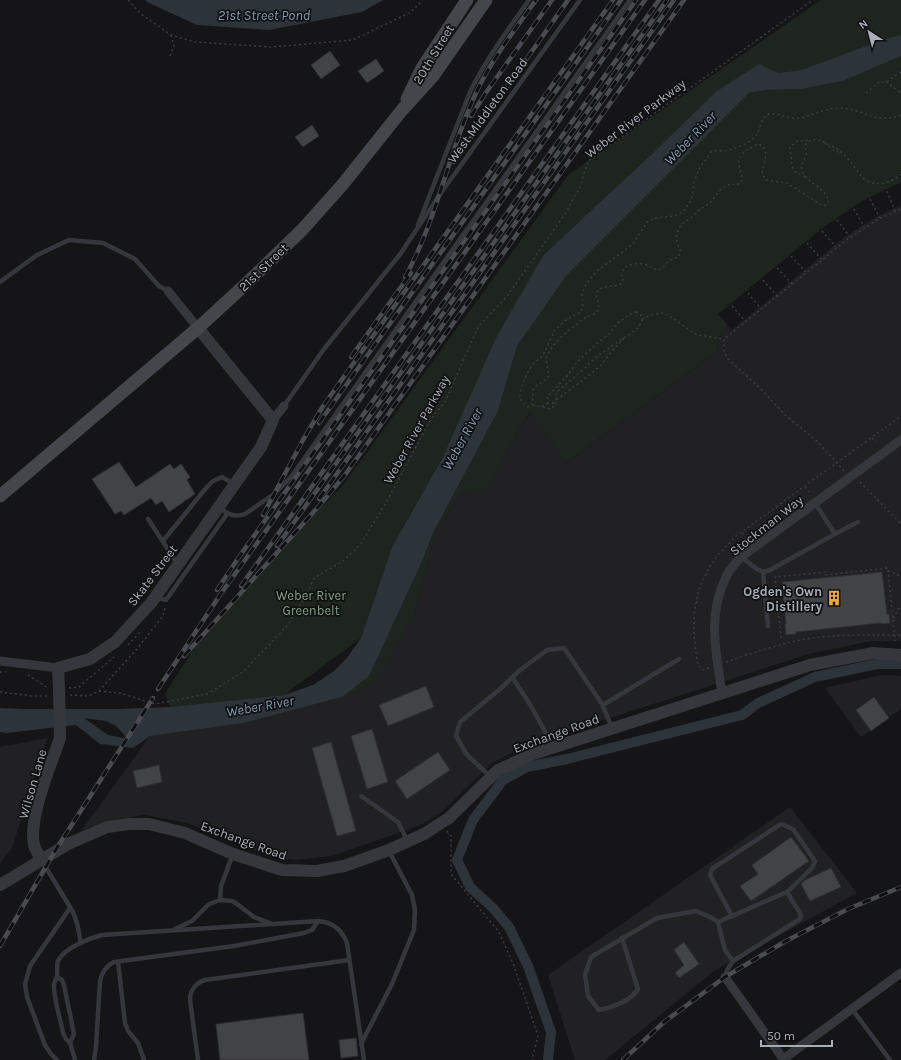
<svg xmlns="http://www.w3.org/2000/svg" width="901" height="1060" viewBox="0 0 901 1060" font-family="Karla,sans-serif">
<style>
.built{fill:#212124}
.green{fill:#1d251e}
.water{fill:#2c343a;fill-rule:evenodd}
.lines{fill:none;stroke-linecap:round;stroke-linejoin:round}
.canal{stroke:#2c343a;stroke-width:10}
.building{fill:#424347;stroke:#2f2f33}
.path{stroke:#3c3e43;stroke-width:1.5;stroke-dasharray:2 3;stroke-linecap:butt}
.service{stroke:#36373c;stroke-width:4.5}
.minor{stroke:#36373c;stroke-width:9}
.tertiary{stroke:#36373c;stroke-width:12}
.secondary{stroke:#44464c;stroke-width:13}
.rail-casing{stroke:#494b51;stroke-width:4.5}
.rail{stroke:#101012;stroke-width:3;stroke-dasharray:9;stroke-linecap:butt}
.tertiary-bridge{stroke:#36373c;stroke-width:12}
.labels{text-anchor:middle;stroke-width:3.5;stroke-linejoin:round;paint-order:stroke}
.street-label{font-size:13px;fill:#a8adb7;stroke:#101012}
.poi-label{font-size:13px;font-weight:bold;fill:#a8adb7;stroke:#101012;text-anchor:end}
.park-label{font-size:13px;fill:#7fa180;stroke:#101012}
.water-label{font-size:14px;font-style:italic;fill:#809bb0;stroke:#101012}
</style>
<rect width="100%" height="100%" fill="#151517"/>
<g class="built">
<path d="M901,205V641H872L809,654L529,744L492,763L443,811L421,825L332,856L295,860L271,857L187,823L145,815L110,820L81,831L150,736L244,723L342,697L415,612L436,531L460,495L487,488L531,410L566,463L717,351L719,337L722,331L728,326L732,330L846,236L876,217Z"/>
<path d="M881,675L901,676V709L861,737L825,688Z"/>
<path d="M47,738L12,848L0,864V747Z"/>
<path d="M790,807L857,893L714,971L605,1060H575L548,975Z"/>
</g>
<g class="green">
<path d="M821,0H901V35L885,39L801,70L778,73L759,64L654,152L599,203L443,457L392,547L361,638L284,695L170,707L165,694L210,623L344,484L568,175Z"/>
<path d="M901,56V182L862,201L825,226L718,314L728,326C720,333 718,340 717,351L566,463L530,411L487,489L460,495L436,531L415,612L376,681L342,697L369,676L420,566L434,531L498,411L517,346L567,275L749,93L767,90L801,89L843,81Z"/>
</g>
<g class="water">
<path d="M145,0H383L362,12L269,30L197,25L147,2Z"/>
<path d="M901,35V56L843,81L801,89L767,90L749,93L567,275L517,346L498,411L434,531L420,566L369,676L342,697L244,723L150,736L133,748L100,744L76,725L6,733L0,732V708L24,709H119L170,707L284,695L313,685L334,671L347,658L361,638L392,547L443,457L497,336L543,256L599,203L654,152L717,91L759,64L778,73L801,70L885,39ZM84,718L106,721L116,726L128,739L108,735Z"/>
</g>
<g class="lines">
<path class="canal" d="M548,1060L551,1032L528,966L509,927L493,908L470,887L457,860L473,820L503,780L527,767L567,759L742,715L758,703L815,677L877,664H901"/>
</g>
<g class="building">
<path d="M330,51L340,65L321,79L311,65Z"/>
<path d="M376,59L384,71L367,83L358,71Z"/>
<path d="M312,125L319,136L303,147L295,137Z"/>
<path d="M119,462L136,487L170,464L174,469L181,464L190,477L187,480L195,494L169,512L162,501L156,505L151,498L124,515L121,511L115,514L92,479Z"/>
<path d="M882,572L887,614H889L890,623L881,624V623L796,632V634L786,635L785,625L786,624L782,582Z"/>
<path d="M426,686L434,707L388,726L379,705Z"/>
<path d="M874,697L889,718L871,731L856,710Z"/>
<path d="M372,729L388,782L367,789L351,736Z"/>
<path d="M331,742L356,831L337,836L312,748Z"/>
<path d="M438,752L450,770L407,799L395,781Z"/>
<path d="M159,765L162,782L137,788L133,771Z"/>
<path d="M791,837L809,861L751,901L740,886L758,874L752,865Z"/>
<path d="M831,868L841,887L810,901L801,884L805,880Z"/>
<path d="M684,942L699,964L679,978L675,973L684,965L674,950Z"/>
<path d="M303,1013L309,1060H220L216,1024Z"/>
<path d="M356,1038L358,1056L341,1058L339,1040Z"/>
</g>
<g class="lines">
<g class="path">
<path d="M128,0L141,14L171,35L195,42L271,47L353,40L411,12L423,0"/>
<path d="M170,56L174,46L171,35"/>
<path d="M886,82L901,93"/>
<path d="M866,93L879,82H886L901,72"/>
<path d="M901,115C873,125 864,108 839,108C825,108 814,115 800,118C790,120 780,113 770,114C760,115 761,130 756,136C748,144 733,150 723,151C718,151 715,150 711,152L699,169L694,182L692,197L690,202L683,212L674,216L655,218L647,222L633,244L597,271L586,284L582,294L583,306L581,312L566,320L555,330L543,355L533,364L526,375L520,392V398L522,402L528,407L531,406L532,405L533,390L536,386L548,378C550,371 545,364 547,357C552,342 572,327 585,318C588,316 593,315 596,313C603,306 593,297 598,290C602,285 614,288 621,284L623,280C618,267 632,262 643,264C649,265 653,269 658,270C664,268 665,264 669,261C674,258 677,258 681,253L676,238L679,228L682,224L692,217L699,210L710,203L722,188L730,184L736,185L741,183C744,175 737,167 739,158L745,151L758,144L763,146L766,154L762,174L766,180L787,183L823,206L826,205L829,201C824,187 809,184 803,173C799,166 804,161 806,155C807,152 805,149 805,145C809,140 815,138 821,141C832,145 841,151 849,160C854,165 857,172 862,177C873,188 891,184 901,174"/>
<path d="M825,143L833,150L839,152"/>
<path d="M805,177L795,172L792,167L790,147L797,141L810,140"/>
<path d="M887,191L895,211"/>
<path d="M870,199L880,218"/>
<path d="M854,209L864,227"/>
<path d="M837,220L850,237"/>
<path d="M822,231L836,247"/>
<path d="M807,243L822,260"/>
<path d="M791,256L806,272"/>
<path d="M777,268L792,284"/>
<path d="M763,280L777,296"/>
<path d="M748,293L761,309"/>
<path d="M732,306L746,322"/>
<path d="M636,312L641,315L642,321L637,329L596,357L586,367L556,393V400L553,403H548L547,397L568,375L577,362L602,339L608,335L618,323L630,314Z"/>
<path d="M642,319L654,314L661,313L668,315L697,335L724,339"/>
<path d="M533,405L551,409L555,405L556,403V400L587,377L601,365L611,352L625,337"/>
<path d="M542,406L548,403"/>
<path d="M872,438L876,442"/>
<path d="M844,471L818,442L785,415L761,389L727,358L724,350V339L848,239L877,220L901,209"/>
<path d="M860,482L901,524"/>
<path d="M805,487L809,492"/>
<path d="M742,533L746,538"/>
<path d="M888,571L901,576"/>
<path d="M696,602L702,603"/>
<path d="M893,618L901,605"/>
<path d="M781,638L775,577L826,572V575L888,568L895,641"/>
<path d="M128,645L142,630"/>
<path d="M726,662C752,653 779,644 806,639C837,634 869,635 901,635"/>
<path d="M709,668L702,670L697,662L694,635V616L696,602L700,586L709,568L717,556L736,536L901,416"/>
<path d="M0,672H6"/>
<path d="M28,675L48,688"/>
<path d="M69,688L79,687L114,657"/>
<path d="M99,691L120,693L155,704L207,694L243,672L287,626L307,594L314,578L343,561L360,545L387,501L431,419L445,402L478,327L508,295L565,214L580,187L588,161L813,0"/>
<path d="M0,692L32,696H48"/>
<path d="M70,695L89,696L99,691L137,649L163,616L165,607"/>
<path d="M447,831L451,836V874L499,932L514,966L538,1036L532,1060"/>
</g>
<g class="service">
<path d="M418,225L470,92C486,59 508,30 529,0"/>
<path d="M0,282L37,255L69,240L103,243L135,259L159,286L168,291"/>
<path d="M284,406L324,349L401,253L438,197L580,0"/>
<path d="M218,507C228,514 234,518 245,514L274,494L291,477L630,0"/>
<path d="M148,519L177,563"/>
<path d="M835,534L858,522"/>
<path d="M163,541L206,488L213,481L222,477L234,484"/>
<path d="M741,557L757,569L763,572L770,570L835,534L815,503"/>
<path d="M763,572L768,626"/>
<path d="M157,598L166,600L227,514"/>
<path d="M512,677L531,706L553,746"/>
<path d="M603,705L679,659"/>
<path d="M491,777L467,755L456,736L460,722L499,690L519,671L547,650L564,648L602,704L612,728"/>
<path d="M361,796L398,822L407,840"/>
<path d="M42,861L73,912L77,923L81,943"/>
<path d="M220,900L221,886L233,854"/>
<path d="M732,916L710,875L712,869L781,824L793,829L815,861L812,868L787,892"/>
<path d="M175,929L192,921L209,904L220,900L232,901L237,904L254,917L270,923"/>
<path d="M622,938L638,989C630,1002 614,1007 599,1010L588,996L585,975L591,957L657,918L696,911L710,917L718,922"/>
<path d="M118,962L125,1023L128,1031L138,1043L144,1060"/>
<path d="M57,977L62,980L64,985L74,1034L70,1043"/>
<path d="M725,977L727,970L733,961L800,919L801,915L787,892L718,922L725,950L733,961"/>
<path d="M852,1009L890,1060"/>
<path d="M361,1044L392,984L414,930L415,910L412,895L389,851"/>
<path d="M57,1060L51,1054L45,1045L27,997L25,984L30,966L70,908"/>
<path d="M75,1060L70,1043L66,1039L63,1033C61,1021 53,996 54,985C54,981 57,979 57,976C58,971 56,966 58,961C64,948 90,938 102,935L318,921C332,922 342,930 347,943L364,1060"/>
<path d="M94,1060L96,1046L100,981C102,972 106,966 114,962L234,946L304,933L312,930L318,921"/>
<path d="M198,1060L190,1000C190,990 196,983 205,980L349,960"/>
</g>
<g class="minor">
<path d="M168,291L198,328"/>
<path d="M273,420L284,406"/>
<path d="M0,661L58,668"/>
<path d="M722,693C716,653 707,615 726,577C729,570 736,563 741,557L901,440"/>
<path d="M725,977L784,1060"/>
<path d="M782,1060L901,973"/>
</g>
<g class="tertiary">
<path d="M59,688L58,668L90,659L115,642L151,603L261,447L273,420L198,328"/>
<path d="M41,859C38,854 35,849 34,845C28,818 51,765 60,738"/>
<path d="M0,885L68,844L107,827L129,824H149L185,833L233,854L282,870L317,871L344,866L389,850L424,834L449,818L498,770L533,754L810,665L873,653L901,655"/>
</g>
<g class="secondary">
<path d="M407,99L422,68L467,0"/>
<path d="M0,496L198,328L248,282L302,230L343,184L402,110L433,76L486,0"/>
</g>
<defs>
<g id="rail">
<path d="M471,116L485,94L552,0"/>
<path d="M454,162L568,0"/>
<path d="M405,277C437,220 448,154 475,95C491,60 514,31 536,0"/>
<path d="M351,357L411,273"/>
<path d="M319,423L621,0"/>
<path d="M319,499L674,0"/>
<path d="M263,515L303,440L323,406L613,0"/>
<path d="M277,546L667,0"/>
<path d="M241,586L659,0"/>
<path d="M217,590L239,557L636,0"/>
<path d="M184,656L319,506L345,475L684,0"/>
<path d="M158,689L220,595L645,0"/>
<path d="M0,946L55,851L153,698"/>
<path d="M623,1060L664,1022L725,977L786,941L848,909L901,887"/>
</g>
</defs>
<use href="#rail" class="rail-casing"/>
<use href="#rail" class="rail"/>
<path class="tertiary-bridge" d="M59,688L60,738"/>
</g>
<defs>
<symbol id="building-bare" viewBox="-9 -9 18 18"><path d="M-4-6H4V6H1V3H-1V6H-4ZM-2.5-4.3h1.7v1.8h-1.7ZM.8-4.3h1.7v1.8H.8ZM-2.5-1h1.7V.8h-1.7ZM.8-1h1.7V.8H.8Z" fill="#eba93a" stroke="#101012" stroke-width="2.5" paint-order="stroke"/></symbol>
</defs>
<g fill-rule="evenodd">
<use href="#building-bare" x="823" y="587" width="22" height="22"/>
</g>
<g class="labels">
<g class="street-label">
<text transform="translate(433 54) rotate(-59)" y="5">20th Street</text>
<text transform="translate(487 110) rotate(-54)" y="5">West Middleton Road</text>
<text transform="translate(635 118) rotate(-37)" y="5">Weber River Parkway</text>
<text transform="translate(263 267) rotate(-44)" y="5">21st Street</text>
<text transform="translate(416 429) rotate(-61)" y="5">Weber River Parkway</text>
<text transform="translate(766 525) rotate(-38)" y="5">Stockman Way</text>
<text transform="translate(152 575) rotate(-53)" y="5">Skate Street</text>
<text transform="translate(556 733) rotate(-20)" y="5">Exchange Road</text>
<text transform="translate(32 784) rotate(-74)" y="5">Wilson Lane</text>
<text transform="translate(244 840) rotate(20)" y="5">Exchange Road</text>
</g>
<g class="poi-label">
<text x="822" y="596">Ogden's Own<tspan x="822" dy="15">Distillery</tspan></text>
</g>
<g class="park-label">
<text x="311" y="600">Weber River<tspan x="311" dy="15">Greenbelt</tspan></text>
</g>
<g class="water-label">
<text x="264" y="20">21st Street Pond</text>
<text transform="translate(690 138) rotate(-46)" y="5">Weber River</text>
<text transform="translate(462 439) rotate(-61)" y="5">Weber River</text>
<text transform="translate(260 706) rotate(-10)" y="5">Weber River</text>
</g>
</g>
<g transform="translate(869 32) rotate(324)" stroke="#101012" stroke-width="3" paint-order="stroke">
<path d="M0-3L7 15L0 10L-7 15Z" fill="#a8adb7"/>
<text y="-6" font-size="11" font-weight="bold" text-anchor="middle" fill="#a8adb7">N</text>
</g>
<path d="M761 1040v6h71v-6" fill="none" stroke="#a8adb7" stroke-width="2"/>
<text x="767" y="1040" font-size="12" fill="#a8adb7" stroke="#101012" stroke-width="3" paint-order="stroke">50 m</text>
</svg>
